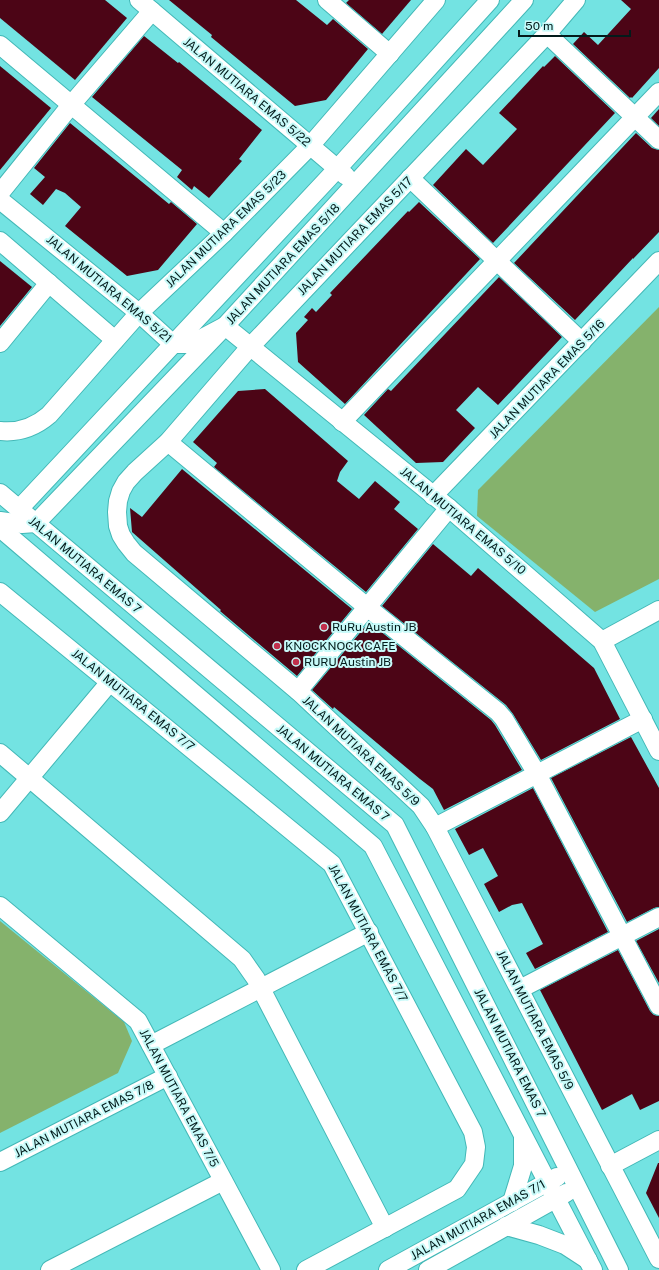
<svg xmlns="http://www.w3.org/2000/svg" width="659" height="1270" viewBox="0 0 659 1270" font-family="'Public Sans',sans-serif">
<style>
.green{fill:#85b26c}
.building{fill:#4c0516}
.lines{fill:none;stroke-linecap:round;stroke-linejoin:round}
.minor-casing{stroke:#43b8b7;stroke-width:20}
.minor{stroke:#fff;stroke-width:18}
.poi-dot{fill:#c1304c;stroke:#c7faf9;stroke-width:1.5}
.labels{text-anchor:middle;stroke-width:4;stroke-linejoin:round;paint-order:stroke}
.street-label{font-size:12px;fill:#031b1b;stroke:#c7faf9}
.poi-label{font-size:12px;fill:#031b1b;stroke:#c7faf9;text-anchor:start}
</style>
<rect width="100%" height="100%" fill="#73e3e2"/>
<g class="green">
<path d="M659,307V579L595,612L477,516L478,490Z"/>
<path d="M0,921L124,1022L132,1041L118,1073L0,1133Z"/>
</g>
<g class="building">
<path d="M0,0H105L127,18L75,80L0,18Z"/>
<path d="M169,0H296L327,25L333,19L368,49L326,100L295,106L211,37L212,35Z"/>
<path d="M349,0H411L382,34L346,3Z"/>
<path d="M621,0H659V68L632,98L631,97L630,98L573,44L584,32L598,45L631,9Z"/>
<path d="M144,36L178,63L179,62L262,130L239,159L242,161L209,198L194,186L192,190L177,177L182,170L92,97Z"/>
<path d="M555,56L615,113L493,243L433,185L466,149L483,165L517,129L499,113L543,66L544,67Z"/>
<path d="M0,66L51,108L0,170Z"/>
<path d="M659,109V126L651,118Z"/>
<path d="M70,123L169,204L171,202L197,224L158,270L127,276L65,226L81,207L65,193L56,189L43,205L30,194L45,177L34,168Z"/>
<path d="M636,133L652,148L659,150V232L633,259V258L575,320L514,263Z"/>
<path d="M419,202L480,259L345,404L298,362L296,333L308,320L304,317L312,308L316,312L332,295L330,293L408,211L409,212Z"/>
<path d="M0,261L32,287L0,326Z"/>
<path d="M499,277L562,337L498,405L478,387L456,410L475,428L443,462L416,463L364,415L388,389L391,391Z"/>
<path d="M265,389L348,461L340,472L337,481L359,499L375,481L400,502L394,509L418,529L366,592L214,467L217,463L193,442L238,391Z"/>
<path d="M182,469L352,609L297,676L220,611L221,610L132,532L130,508L142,517Z"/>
<path d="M433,544L471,576L478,568L594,668L620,719L541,760L513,714L506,705L382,606Z"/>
<path d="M369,622L491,720L495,725L522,770L444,810L433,789L420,779L334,707L333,709L312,690Z"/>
<path d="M631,737L659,788V907L654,908L627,922L551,778Z"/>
<path d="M533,788L608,932L535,969L526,953L543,944L522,903L512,905L499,912L484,884L498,876L483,848L469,855L455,829Z"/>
<path d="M659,929V983L636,941Z"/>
<path d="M618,950L650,1011L654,1015L659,1016V1101L640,1110L632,1094L602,1110L540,990Z"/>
<path d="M658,1163H659V1218L646,1193Z"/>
</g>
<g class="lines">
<defs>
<g id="minor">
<path d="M139,0L346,176"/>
<path d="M327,0L390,54"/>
<path d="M576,0L547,34L250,347L168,442L135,472L126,482L121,491L118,501L117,512L118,526L121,535L126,543L134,553L298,691L421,806L435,827L659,1259"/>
<path d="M547,34L659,140"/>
<path d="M0,45L224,233"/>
<path d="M410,178L582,342"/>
<path d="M0,193L71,105L152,11"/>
<path d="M0,200L139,313L173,344H191L225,326L449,508L602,641L659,751"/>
<path d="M0,241L115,340"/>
<path d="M0,343L49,283"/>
<path d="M342,422L659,92"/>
<path d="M0,431C19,433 35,427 49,415L139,313L224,233L310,146L436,0"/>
<path d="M168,442L367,607L498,712L504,719L537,774L659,1006"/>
<path d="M0,493L395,825L619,1270"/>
<path d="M433,496L659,261"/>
<path d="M0,521L22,524L36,523L225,326L524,0"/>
<path d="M21,521L19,509L337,169L490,0"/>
<path d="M0,528L373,846L593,1270"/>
<path d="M0,592L332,864L473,1132L476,1147L474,1164L457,1189L306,1270"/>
<path d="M602,641L659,610"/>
<path d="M298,691L449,508"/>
<path d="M0,753L242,959L256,979L385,1228"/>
<path d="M0,813L110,682"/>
<path d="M435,827L643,719"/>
<path d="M0,906L138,1021L271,1270"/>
<path d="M520,989L659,917"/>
<path d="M151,1045L369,932"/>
<path d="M0,1162L168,1076"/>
<path d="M610,1166L659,1140"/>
<path d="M512,1202L523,1166V1138"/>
<path d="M506,1226L539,1235L565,1245L588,1260"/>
<path d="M50,1270L223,1181"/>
<path d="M388,1270L557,1177"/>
<path d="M428,1270L566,1193"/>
</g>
</defs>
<use href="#minor" class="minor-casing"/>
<use href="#minor" class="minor"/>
</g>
<g class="poi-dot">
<circle cx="324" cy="627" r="4"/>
<circle cx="277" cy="646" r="4"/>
<circle cx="296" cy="662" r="4"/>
</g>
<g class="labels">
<g class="street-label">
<text transform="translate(247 92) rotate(40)" y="4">JALAN MUTIARA EMAS 5/22</text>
<text transform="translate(226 229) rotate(-44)" y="4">JALAN MUTIARA EMAS 5/23</text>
<text transform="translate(355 236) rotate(-46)" y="4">JALAN MUTIARA EMAS 5/17</text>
<text transform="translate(283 264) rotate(-47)" y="4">JALAN MUTIARA EMAS 5/18</text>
<text transform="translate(109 289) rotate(40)" y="4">JALAN MUTIARA EMAS 5/21</text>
<text transform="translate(547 379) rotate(-46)" y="4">JALAN MUTIARA EMAS 5/16</text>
<text transform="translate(463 521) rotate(40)" y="4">JALAN MUTIARA EMAS 5/10</text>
<text transform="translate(85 565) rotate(40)" y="4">JALAN MUTIARA EMAS 7</text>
<text transform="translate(133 700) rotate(39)" y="4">JALAN MUTIARA EMAS 7/7</text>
<text transform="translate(361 751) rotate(43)" y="4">JALAN MUTIARA EMAS 5/9</text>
<text transform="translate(333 773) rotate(40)" y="4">JALAN MUTIARA EMAS 7</text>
<text transform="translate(368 933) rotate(62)" y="4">JALAN MUTIARA EMAS 7/7</text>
<text transform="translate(535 1020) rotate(63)" y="4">JALAN MUTIARA EMAS 5/9</text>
<text transform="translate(510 1053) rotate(63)" y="4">JALAN MUTIARA EMAS 7</text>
<text transform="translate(179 1098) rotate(62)" y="4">JALAN MUTIARA EMAS 7/5</text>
<text transform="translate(84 1119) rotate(-27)" y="4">JALAN MUTIARA EMAS 7/8</text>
<text transform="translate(478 1220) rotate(-29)" y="4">JALAN MUTIARA EMAS 7/1</text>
</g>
<g class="poi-label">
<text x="332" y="631">RuRu Austin JB</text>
<text x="285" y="650">KNOCKNOCK CAFE</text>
<text x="304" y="666">RURU Austin JB</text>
</g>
</g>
<path d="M519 30v6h111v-6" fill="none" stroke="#031b1b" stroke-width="2"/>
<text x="525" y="30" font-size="12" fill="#031b1b" stroke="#c7faf9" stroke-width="3" paint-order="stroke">50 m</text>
</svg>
